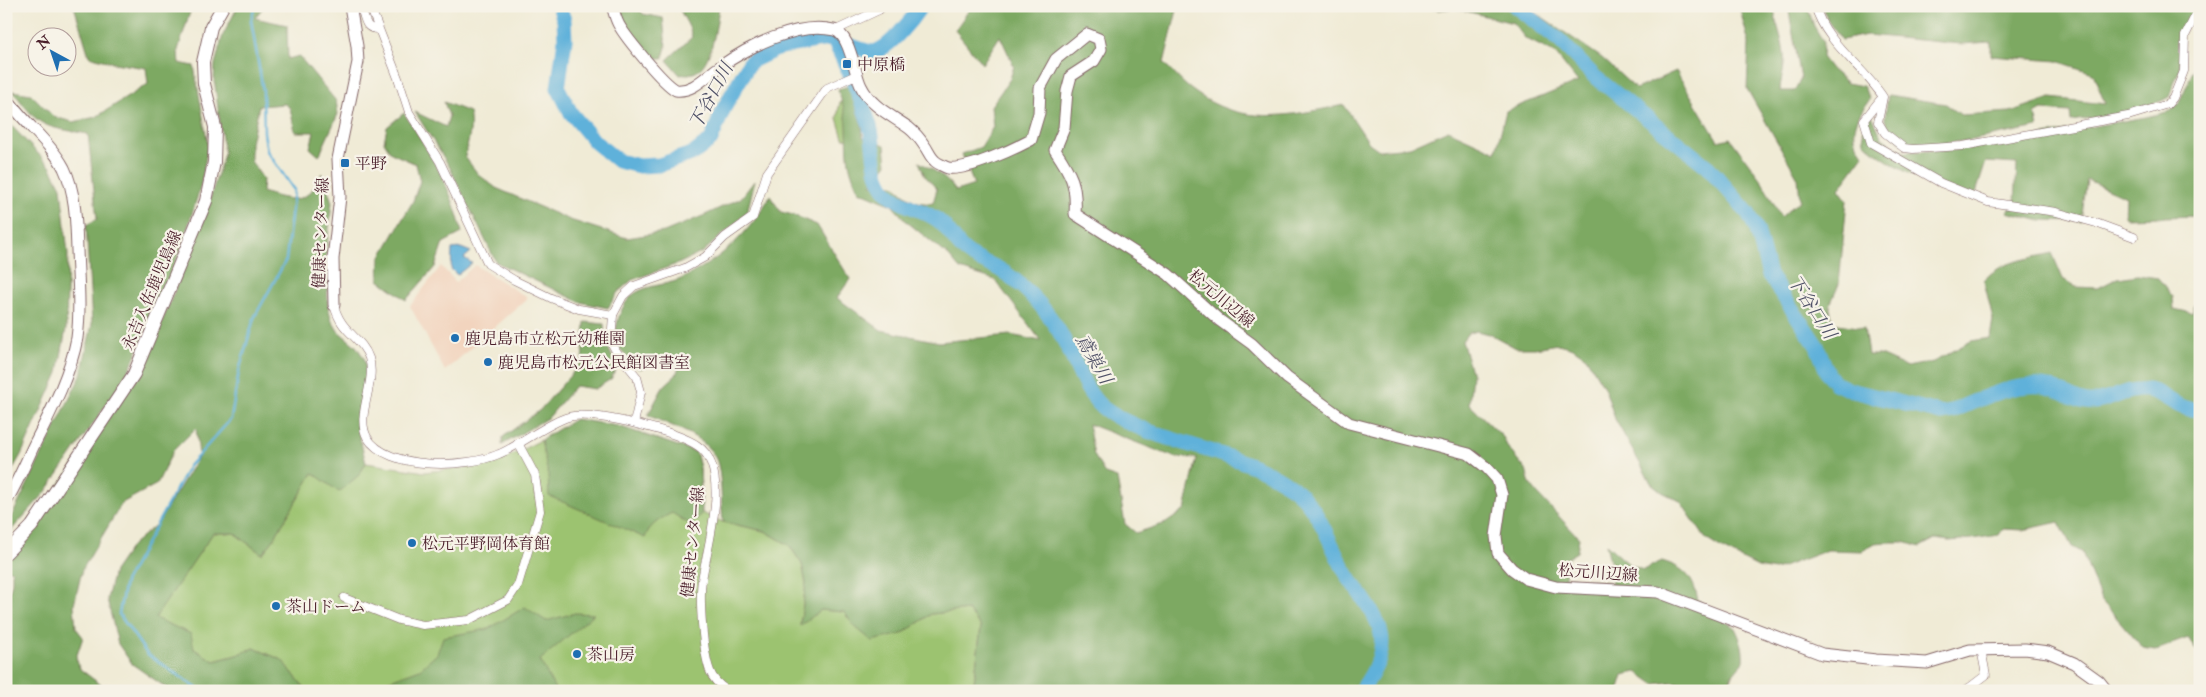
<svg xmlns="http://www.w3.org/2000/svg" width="2206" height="697" viewBox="0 0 2206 697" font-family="'IM FELL Double Pica','Noto Serif JP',serif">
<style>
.built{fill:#f2d4be}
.green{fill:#9cc36f;stroke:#73714d}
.forest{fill:#7da962;stroke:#646446;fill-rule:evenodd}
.water{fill:#5eb1da;stroke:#546882}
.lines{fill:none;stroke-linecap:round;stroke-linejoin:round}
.stream{stroke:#5eb1da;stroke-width:2.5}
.river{stroke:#5eb1da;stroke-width:15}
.street-casing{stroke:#846667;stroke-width:9}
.secondary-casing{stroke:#846667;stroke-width:13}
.primary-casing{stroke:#846667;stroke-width:14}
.street{stroke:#fff;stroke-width:8}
.secondary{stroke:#fff;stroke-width:11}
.primary{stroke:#fff;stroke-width:12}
.poi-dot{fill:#1f6fb2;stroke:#f7f3e8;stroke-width:2}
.labels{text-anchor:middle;stroke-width:4.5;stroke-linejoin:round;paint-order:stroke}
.poi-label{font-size:16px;fill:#4a1f2b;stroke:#f7f3e8;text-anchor:start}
.street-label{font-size:16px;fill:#4a1f2b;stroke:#f7f3e8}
.water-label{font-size:18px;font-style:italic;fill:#515268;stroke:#f7f3e8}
</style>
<rect width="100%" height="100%" fill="#f7f3e8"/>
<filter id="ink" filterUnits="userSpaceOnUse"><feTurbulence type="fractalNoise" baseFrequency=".02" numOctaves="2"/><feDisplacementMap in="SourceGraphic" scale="10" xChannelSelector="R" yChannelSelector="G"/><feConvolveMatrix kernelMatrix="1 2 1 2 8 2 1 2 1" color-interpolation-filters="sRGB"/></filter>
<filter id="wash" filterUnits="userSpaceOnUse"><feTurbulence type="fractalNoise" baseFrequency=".0096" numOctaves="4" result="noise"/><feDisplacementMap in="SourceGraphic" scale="20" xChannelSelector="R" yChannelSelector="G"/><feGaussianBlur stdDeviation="1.12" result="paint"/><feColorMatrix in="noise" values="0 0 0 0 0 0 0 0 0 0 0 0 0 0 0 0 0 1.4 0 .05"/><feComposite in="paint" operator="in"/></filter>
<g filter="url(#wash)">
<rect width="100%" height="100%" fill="#f0ebd6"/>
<path class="built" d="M475,265L528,298L445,371L410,306L441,266L456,282Z"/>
<g class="green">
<path d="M845,101L852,139L843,138L837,118L840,102Z"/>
<path d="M618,426L696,452L700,468L702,513L723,522L765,531L789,545L802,564L806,584L800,625L821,610L844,612L854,626L902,634L931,614L968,610L981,627L973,691H534L370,687L360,691H307L282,660L254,648L237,655L214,661L194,649L154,618L213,533H234L262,554L272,542L313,473L359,475L366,463L425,472L494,464L541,440L551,433Z"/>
</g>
<g class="forest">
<path d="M74,6H192L178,50L179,63L194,66L208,145L201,185L181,249L127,375L45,493L6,536V521L12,516L81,375L92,324L86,225L97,219L88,134C42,126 41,129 13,91L31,94L54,117L73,122L96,117L148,84L146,68L114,63L89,56Z"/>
<path d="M238,6H264L255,18L287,25L288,59L299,56L336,101L338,114L319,156L310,148L314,132H295L290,108L285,104L259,106L251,143V161L263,179L262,192C293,201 307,207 322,173L332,202L326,255L328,305L331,319L338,331L356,346L364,358L367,372L357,427L366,463L359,475L339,492L313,473L272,542L262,554L234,533H213L155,618L191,634L194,649L214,661L237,655L254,648L282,660L307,691H171L132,664L118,644L107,599L114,571L132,545L158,523L199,456L196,428L173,451L157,484L122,503L82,570L74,605L76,628L83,637L76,658L80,669L109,691H6V602L12,583V571L6,569V558L142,371L204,218L224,154L214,78L215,64L223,35Z"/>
<path d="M618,6H637L643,14L663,18L666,47L663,58H654L627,26Z"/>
<path d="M679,6H723L719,8C716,25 713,62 696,72C692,74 685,74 680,75L667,60L692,37C689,22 682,18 679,6Z"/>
<path d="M975,6H1178L1164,63C1173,72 1182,83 1192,90C1241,127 1288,116 1344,105L1369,143L1379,150L1410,147L1448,130L1496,152L1506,111L1578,82L1556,54L1525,38L1513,23L1454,8L1439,10L1420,6H1526L1602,58L1636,89L1676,71L1718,141L1730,138L1761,180L1781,217L1800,200L1798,178L1747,89L1749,43L1739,6H1774C1775,26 1786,44 1784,64C1784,73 1780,81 1780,91H1794L1801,79L1788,6H1807L1814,26L1823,41L1822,57L1831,69L1847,83L1863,86L1870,99C1856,118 1847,135 1864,155L1839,189L1847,200L1839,284L1830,305L1832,323L1864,328L1868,355H1880L1907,367L1933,362L1971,341L1990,338L1993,319L1984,281C1998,261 2030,259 2052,253L2063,279L2076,287L2098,288L2118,278L2138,275L2158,278L2173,297L2174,309L2192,313L2195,304H2200V655L2188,638L2155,650L2143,648L2101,600L2082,552L2072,547L2059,522L2023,530L2003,529L1999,535L1972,539L1949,541L1935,539L1920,547L1904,542H1887L1875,543L1862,551L1828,550L1775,570L1758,567L1722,549L1706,539L1680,501L1662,492L1651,483L1615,419L1605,389L1586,357L1573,348L1558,344L1535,348H1516L1492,335L1477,331L1468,333L1462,341L1472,375L1469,404L1503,437L1508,448L1526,470L1530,484L1537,493L1579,538L1577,552L1567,558L1565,577L1612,583L1611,565L1606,544L1630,565L1643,570L1662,561C1685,568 1693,577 1698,600L1735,628C1741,640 1744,649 1743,662L1732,675L1726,690L1672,682L1654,684L1637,672L1623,675L1618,691H973L981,627L968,610L931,614L902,634L872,641L854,626L844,612L821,610L800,626L806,583L802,564L789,545L765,531L723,522C721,507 722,472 716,459C704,434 671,427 648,415L663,387L676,375L680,364L675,356L639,369C634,362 626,356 621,350C609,335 621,300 637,292C651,284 671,285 685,277C722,258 750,233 770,196L781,212L793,215L817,225L850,279L837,298L881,330L939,342L1010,335L1041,341L995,280L960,269L949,256L907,222L892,205L859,191C846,164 848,155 847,127C847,115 841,101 838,89L849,86L862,125L863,137L885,145L887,164L871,184L894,185C907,197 915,205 933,203L937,189L925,176L919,162C934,170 946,177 956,191L974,185L962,154L981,147L993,127L991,106L1010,79L1014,66L1000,36L982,64L955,30L969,10ZM1088,424L1174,457L1197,458L1185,510L1166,523L1136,533L1125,524L1117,478L1105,474L1094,455Z"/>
<path d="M1822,6H2196L2179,35L2180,68L2169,97L2161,101L2125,113L2071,121L2070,112L2042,110L2035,114L2038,127L1972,140L1913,147L1902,143L1888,130L1885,119L1888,95L1946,104L1961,115L2010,112L2051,98L2105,104L2093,73L2057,61L1991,56V42L1961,44L1867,35L1842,40L1829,23Z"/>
<path d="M2200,55V216L2125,218L2126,197L2087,180L2081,221L2037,220L2007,212L2015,203L2017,164L1986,162L1974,199C1935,186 1894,171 1864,142L1863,129L1871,113L1882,138L1904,152L1959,150L2146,117L2171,111L2179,103Z"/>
<path d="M444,102L469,112C473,129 468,140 465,157L478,174L496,188L570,220L627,238L664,232L705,215L741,198L755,180L747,213L703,252L680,263L632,280L618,292L608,308L580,302L496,262L449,166L415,112L446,127L449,116Z"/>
<path d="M404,113C428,150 453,189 462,233L443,243L435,267L406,300L379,280L380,258L413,201L420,181L416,164L391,153L384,142L387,127Z"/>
<path d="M6,120L50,166L61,187L68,254L66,329L58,373L21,455L6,481Z"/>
<path d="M585,322L604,324L605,341L617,367L611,379L595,389L575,386L549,417L502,445L503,437L540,410L582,362Z"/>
<path d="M575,419L618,426L696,452L700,468L702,513L691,525L672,513C660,519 649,525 645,538L549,496L548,474L541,440Z"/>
<path d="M525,607L546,621L575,613L594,614L540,660L556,691H360L420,669L437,654L443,637L488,629Z"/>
</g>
<path class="water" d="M461,248L471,252L464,258L472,263L457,275L451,269L452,249Z"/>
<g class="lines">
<path class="stream" d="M201,691L147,654L119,614L125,582L189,466L231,419L239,371L254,318L286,260L294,190L267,151L264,133L263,91L251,20L255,6"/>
<g class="river">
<path d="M559,6L564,20L565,40L558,88L571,113L595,142L618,161L639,166L659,165L694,153L711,140L724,108L750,62L781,47L828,39L834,41C848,69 861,97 870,126C876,148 871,174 887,192C902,207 924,209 939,221C950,230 955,244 966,252C976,260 988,263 999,269C1009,275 1020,284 1028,292C1045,308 1058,327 1068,348C1078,368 1085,392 1102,407C1114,417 1129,423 1143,429C1191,449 1266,459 1303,497C1325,521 1333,554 1351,581C1383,626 1396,641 1361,691"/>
<path d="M1515,6L1559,40L1594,76L1708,167L1748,213L1757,230L1769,275L1817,346L1828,374L1835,383L1850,390L1941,413L1952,411C1981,399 2016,381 2048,387C2061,389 2073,401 2087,402C2107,404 2126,387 2147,390C2166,392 2178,413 2200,409"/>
<path d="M852,46C858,48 866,51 872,52C887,52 913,18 921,6"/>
</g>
</g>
</g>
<g filter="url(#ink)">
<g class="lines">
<defs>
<g id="street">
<path d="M351,6L362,11C366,21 365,29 378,29"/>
<path d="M370,6L398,78L409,112L440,162L488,264L514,280L551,298L579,309L613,315"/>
<path d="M1815,6C1826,44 1862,65 1883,97L1878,122L1885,133L1904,148L1913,149L1963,146L2128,116L2168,104L2173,98L2184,71L2185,36L2200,6"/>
<path d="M836,30L879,10L883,6"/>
<path d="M1880,100L1864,120L1871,143L1941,183L1988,202L2056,212L2096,223L2134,237"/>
<path d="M334,305C341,333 361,336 369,358C377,383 355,415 367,437C387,471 467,468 499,454C517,447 557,417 573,416C599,413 677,431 698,446C732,469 707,547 702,580C699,600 703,653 710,671C713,680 720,686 728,691"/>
<path d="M634,423L641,392L637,377L616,351L611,342L613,315L623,296L634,286L685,268L705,257L725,237L753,217L767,173L827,88L856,75"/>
<path d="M344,598L399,620L423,625L469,620L508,600L518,585L540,511L535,475L518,443"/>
<path d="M1965,691L1986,675L1981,649"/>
</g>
<g id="secondary">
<path d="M612,6C614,11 615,17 617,21C622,34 664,84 676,90C693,92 705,77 718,68C748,47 797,21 834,30C850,34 854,72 861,86C871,107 891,115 909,128C914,132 920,139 924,145C928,150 930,157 935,161C937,163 945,167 948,168C966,171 1014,149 1031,140L1039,113L1040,88L1056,59L1087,34L1099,39L1101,49L1094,61L1071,76L1067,91L1064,128L1055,150C1071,174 1077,184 1075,214L1168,274L1219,320L1252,344L1287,378L1349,423L1469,454L1487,468L1497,479L1502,495L1496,536L1498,553L1512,569L1526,579L1556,587L1658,592L1822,654L1876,660L1927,663L1970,650L2025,649L2048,652L2074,663L2099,681L2107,691"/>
<path d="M6,97C23,122 51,143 64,168C76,193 76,223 77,250C78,279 81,309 77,338C70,376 50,413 33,447C25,465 16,484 6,502"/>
<path d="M334,305L333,259L340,197L338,159L358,62L357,46L350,6"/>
</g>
<path id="primary" d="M6,553L32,526L134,374L206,201L214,162L215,127L204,84L203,62L211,27L223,6"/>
</defs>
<use href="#street" class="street-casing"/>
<use href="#secondary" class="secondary-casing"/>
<use href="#primary" class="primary-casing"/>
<use href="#street" class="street"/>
<use href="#secondary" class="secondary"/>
<use href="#primary" class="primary"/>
</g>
</g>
<g class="poi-dot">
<rect x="842" y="59" width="10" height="10" rx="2.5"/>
<rect x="340" y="158" width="10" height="10" rx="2.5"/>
<circle cx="455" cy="338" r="5"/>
<circle cx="488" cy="362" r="5"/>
<circle cx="412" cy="543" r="5"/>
<circle cx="276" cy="606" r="5"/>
<circle cx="577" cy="654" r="5"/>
</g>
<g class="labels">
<g class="poi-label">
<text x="857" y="70">中原橋</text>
<text x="355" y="169">平野</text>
<text x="465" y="344">鹿児島市立松元幼稚園</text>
<text x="498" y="368">鹿児島市松元公民館図書室</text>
<text x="422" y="549">松元平野岡体育館</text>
<text x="286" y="612">茶山ドーム</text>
<text x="587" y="660">茶山房</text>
</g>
<g class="street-label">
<text transform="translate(320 233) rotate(-88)" y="6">健康センター線</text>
<text transform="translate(151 290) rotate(-67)" y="6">永吉入佐鹿児島線</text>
<text transform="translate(1222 298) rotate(40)" y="6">松元川辺線</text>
<text transform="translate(692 542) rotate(-84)" y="6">健康センター線</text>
<text transform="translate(1598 572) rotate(4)" y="6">松元川辺線</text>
</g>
<g class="water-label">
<text transform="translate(711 96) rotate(-62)" y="6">下谷口川</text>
<text transform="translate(1812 307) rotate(57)" y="6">下谷口川</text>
<text transform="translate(1094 359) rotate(60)" y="6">鳶巣川</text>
</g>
</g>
<rect width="2206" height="697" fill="none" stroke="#f7f3e8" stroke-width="25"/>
<g transform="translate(52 52) rotate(320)"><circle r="24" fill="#f7f3e8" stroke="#b29e9c"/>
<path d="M0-4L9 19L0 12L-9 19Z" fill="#1f6fb2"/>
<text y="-8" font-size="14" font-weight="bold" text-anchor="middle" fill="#4a1f2b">N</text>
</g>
</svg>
